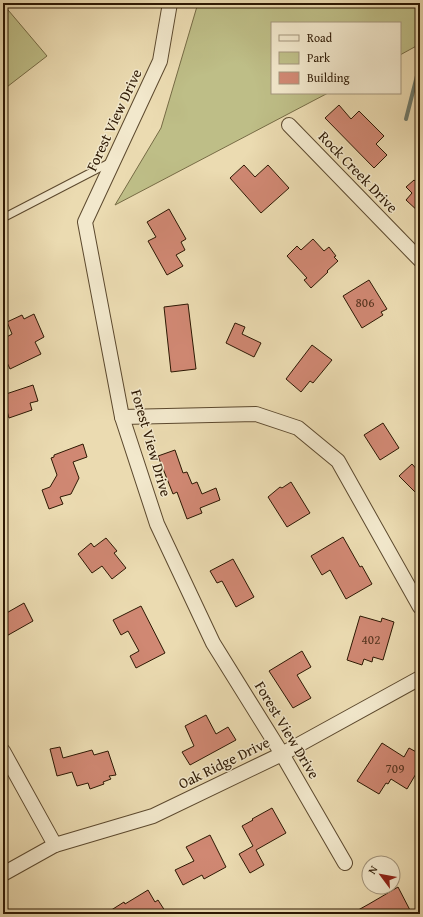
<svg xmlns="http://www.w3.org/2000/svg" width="423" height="917" viewBox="0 0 423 917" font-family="'Gentium Book Plus',serif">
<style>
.green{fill:#bebe87;stroke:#766b45}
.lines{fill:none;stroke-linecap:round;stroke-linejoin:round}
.stream{stroke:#6e7a6b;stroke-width:4}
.building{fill:#d08873;stroke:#2d1803}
.lane-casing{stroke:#5c492e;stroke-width:9}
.street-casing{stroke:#5c492e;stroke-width:16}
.lane{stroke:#f2e8cc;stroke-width:7}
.street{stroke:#f2e8cc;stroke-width:14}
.labels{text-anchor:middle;stroke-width:3;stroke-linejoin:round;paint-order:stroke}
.number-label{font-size:13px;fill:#56341f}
.street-label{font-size:15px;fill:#2d1803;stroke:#f2e8cc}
</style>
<rect width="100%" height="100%" fill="#ebdbb1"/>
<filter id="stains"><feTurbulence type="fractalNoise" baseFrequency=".005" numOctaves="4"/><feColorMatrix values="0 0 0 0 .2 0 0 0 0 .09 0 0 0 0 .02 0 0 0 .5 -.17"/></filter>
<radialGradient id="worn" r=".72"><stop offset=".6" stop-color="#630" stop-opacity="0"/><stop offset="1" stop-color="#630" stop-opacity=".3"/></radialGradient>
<g class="green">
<path d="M198,3H420V44L400,55V23H272V93H328L115,205L161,128Z"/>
<path d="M3,4L47,56L3,90Z"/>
</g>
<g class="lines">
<path class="stream" d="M406,119L420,64"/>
</g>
<g class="building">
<path d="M339,105L351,119L359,111L384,136L376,144L387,155L374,168L325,118Z"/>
<path d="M244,165L255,177L268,165L289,188L261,213L230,178Z"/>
<path d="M414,180L420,185V213L406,200L412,193L406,187Z"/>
<path d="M169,209L186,239L181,242L185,250L176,255L183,266L167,275L148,241L156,237L147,222Z"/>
<path d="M313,239L324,251L329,247L336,256L334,257L338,261L327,271L328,272L311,288L304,280L307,278L287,256L297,246L301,250Z"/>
<path d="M369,280L387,309L381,312L383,315L362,328L343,296Z"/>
<path d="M188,304L196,369L171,372L164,307Z"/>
<path d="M34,314L44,337L35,342L41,354L10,369L3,354V339L12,334L7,322L22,315L24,319Z"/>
<path d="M235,323L245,327L242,334L261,343L254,357L226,343Z"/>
<path d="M312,345L332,360L313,383L310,381L301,392L286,379Z"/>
<path d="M33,385L38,401L30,403L32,410L9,418L7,411L3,412V395Z"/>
<path d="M383,423L399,448L380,460L364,435Z"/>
<path d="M83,444L87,457L73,462L79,478L71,494L60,497L63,504L49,509L42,490L50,487L57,475L51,458L54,457V455Z"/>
<path d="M175,450L183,473L187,472L192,484L197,482L202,494L216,488L220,500L200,508L202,513L187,519L177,492L173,494L158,456Z"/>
<path d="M412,464L420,473V497L399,476Z"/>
<path d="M291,482L310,513L287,527L268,497L280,487L282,488Z"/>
<path d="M343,537L360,567L362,566L372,584L346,599L330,570L322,575L311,556Z"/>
<path d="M106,538L117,551L114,553L126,568L112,579L102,566L92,573L78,554L91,543L94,547Z"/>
<path d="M233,559L254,597L236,607L222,581L217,583L210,571Z"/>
<path d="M24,603L33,621L3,638V615Z"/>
<path d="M141,606L165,653L136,668L130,656L139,651L128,631L121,635L113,620Z"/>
<path d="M360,616L381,622L382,618L394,622L383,660L373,657L372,662L364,659L362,665L347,660Z"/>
<path d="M302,651L311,667L297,675L311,698L293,708L269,671Z"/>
<path d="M206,715L216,734L228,727L236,740L190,765L182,752L194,746L185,726Z"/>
<path d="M382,743L404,757L409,748L420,754V767L407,789L391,779L388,784L386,783L379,794L357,781Z"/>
<path d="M60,747L63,758L92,750L94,755L108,751L116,775L109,776L111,779L103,782L104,784L90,789L88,783L77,786L72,772L57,776L50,749Z"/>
<path d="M272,808L286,833L256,850L264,865L250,873L239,854L253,846L242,826L253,820L252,819Z"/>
<path d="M210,835L226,867L204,879L202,875L183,885L175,870L194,861L186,847Z"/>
<path d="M398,887L412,914H351L369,904Z"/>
<path d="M148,890L155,902L158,900L167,914H105L124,902L125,904Z"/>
</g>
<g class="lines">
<defs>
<path id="lane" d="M3,218L111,162"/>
<g id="street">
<path d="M170,3L160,61L85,222L122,417L157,524L213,643L282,754L345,863"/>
<path d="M289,125L420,260"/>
<path d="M122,417L256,414L298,428L338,461L420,607"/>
<path d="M3,751L55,845"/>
<path d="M3,874L55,845L153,816L282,754L420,678"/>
</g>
</defs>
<use href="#lane" class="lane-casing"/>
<use href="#street" class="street-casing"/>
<use href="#lane" class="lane"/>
<use href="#street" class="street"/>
</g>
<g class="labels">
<g class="number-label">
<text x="365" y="307">806</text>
<text x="371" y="644">402</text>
<text x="395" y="773">709</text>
</g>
<g class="street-label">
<text transform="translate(114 120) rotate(-65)" y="5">Forest View Drive</text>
<text transform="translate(358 172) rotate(46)" y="5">Rock Creek Drive</text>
<text transform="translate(151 443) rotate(74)" y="5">Forest View Drive</text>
<text transform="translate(287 730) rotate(59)" y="5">Forest View Drive</text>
<text transform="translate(224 763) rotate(-26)" y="5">Oak Ridge Drive</text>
</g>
</g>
<rect width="423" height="917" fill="none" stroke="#ebdbb1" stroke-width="16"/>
<rect x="4" y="4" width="415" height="909" fill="none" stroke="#2d1803" stroke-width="2"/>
<rect x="8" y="8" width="407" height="901" fill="none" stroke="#2d1803"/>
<rect x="271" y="22" width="130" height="72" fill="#f2e8cc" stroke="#a3957c"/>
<rect x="279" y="35" width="20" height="6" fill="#f2e8cc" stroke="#a3957c"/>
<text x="307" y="42" font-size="12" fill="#2d1803">Road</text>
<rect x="279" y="52" width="20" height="12" fill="#bebe87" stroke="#a3957c"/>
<text x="307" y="62" font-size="12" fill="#2d1803">Park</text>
<rect x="279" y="72" width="20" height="12" fill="#d08873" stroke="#a3957c"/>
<text x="307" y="82" font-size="12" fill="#2d1803">Building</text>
<g transform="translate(381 875) rotate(302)"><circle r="19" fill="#f2e8cc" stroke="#a3957c"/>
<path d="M0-3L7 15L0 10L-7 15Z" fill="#8f2418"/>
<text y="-6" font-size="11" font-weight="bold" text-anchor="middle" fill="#2d1803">N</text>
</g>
<rect width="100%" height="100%" filter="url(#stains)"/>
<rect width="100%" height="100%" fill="url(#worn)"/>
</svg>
